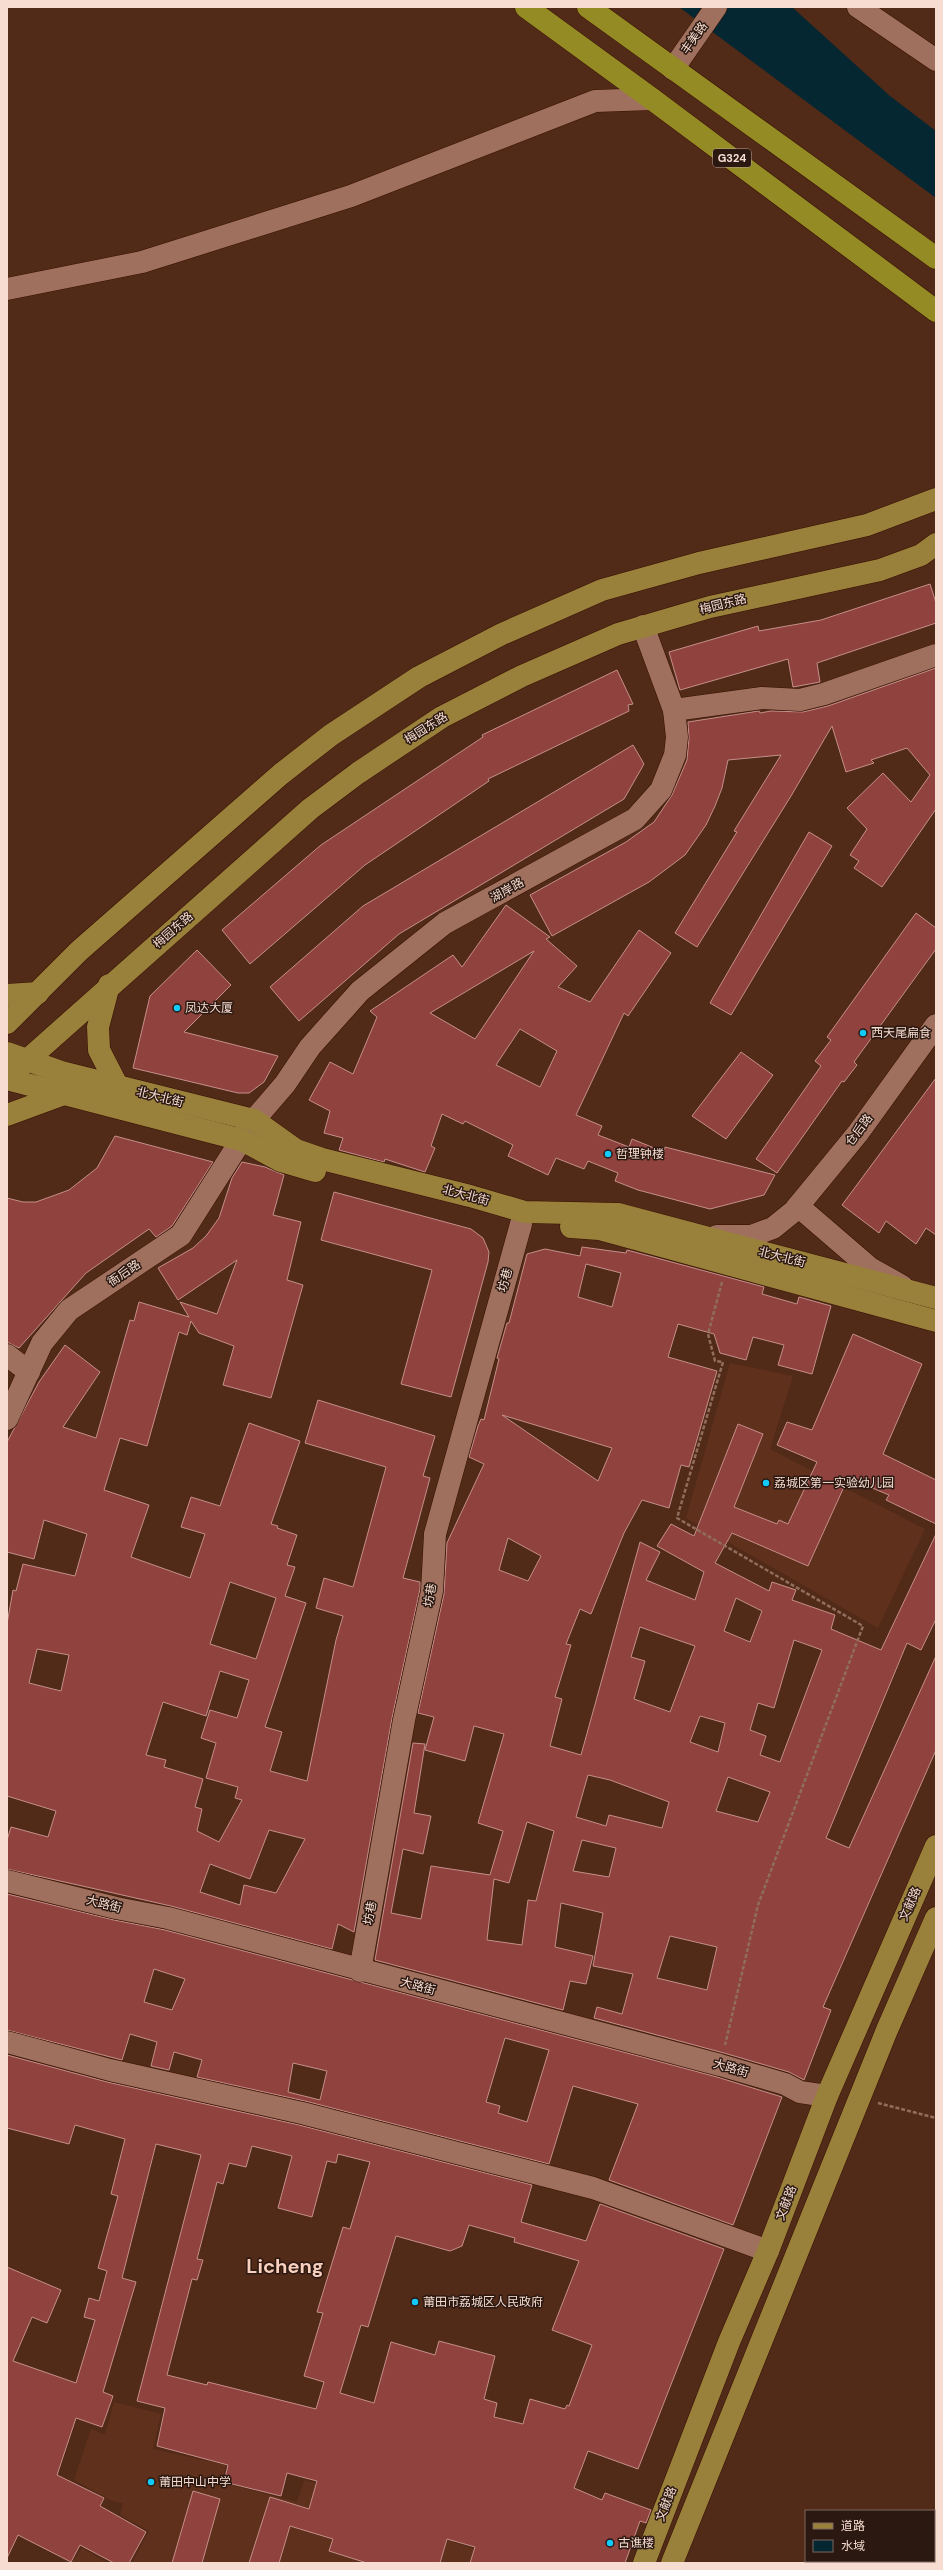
<svg xmlns="http://www.w3.org/2000/svg" width="943" height="2570" viewBox="0 0 943 2570" font-family="'DM Sans','Noto Sans SC',sans-serif">
<style>
.built{fill:#5f301b}
.water{fill:#052731}
.building{fill:#90423f;stroke:#c58f8b;fill-rule:evenodd}
.lines{fill:none;stroke-linecap:round;stroke-linejoin:round}
.minor-casing{stroke:#361001;stroke-width:23}
.major-casing{stroke:#361001;stroke-width:23}
.highway-casing{stroke:#361001;stroke-width:23}
.path{stroke:#906d5d;stroke-width:2.5;stroke-dasharray:4 2;stroke-linecap:butt}
.minor{stroke:#9f705d;stroke-width:22}
.major{stroke:#99803b;stroke-width:22}
.highway{stroke:#958b25;stroke-width:22}
.poi-dot{fill:#12cafb;stroke:#2b1811;stroke-width:1.5}
.labels{text-anchor:middle;stroke-width:3;stroke-linejoin:round;paint-order:stroke}
.shield{fill:#2b1811;stroke:#b9a197;stroke-width:1}
.shield-label{font-size:11px;font-weight:bold;fill:#f6dcd1}
.street-label{font-size:12px;fill:#f6dcd1;stroke:#2b1811}
.poi-label{font-size:12px;fill:#f6dcd1;stroke:#2b1811;text-anchor:start}
.town-label{font-size:20px;font-weight:bold;fill:#f9cfbe;stroke:#2b1811}
</style>
<rect width="100%" height="100%" fill="#522a18"/>
<g class="built">
<path d="M730,1363L793,1376L770,1449L925,1529L878,1628L686,1518Z"/>
<path d="M114,2402L161,2414L153,2449L226,2465L222,2483L297,2502L304,2480L345,2491L467,2496L453,2542L503,2558L501,2563H132L149,2531L120,2515L123,2503L112,2501L74,2480L91,2429L105,2435Z"/>
<path d="M82,2548L108,2563H72Z"/>
</g>
<path class="water" d="M679,7H792L890,96L936,131V198Z"/>
<g class="building">
<path d="M930,584L936,603V623L817,663L820,682L793,687L788,659L680,690L669,652L758,626L759,631L821,620Z"/>
<path d="M936,668V809L882,887L854,868L859,861L850,855L867,829L847,808L883,773L911,802L930,775L907,748L871,760L874,763L846,772L832,726L791,796L697,947L675,933L737,832L734,831L781,755L728,760L722,788L715,806L706,825L685,855L649,882L552,936L530,895L626,842L654,822L672,795L687,760L689,738L688,722L759,711L760,713L771,711L803,712L828,706Z"/>
<path d="M617,670L633,704L628,705L629,711L488,779L489,781L365,865L250,964L222,930L321,845L483,737L482,735Z"/>
<path d="M633,745L644,764L624,799L399,934L299,1021L270,987L363,906Z"/>
<path d="M809,832L832,846L731,1015L710,1003Z"/>
<path d="M506,905L550,937L546,939L577,966L558,987L590,1002L639,930L671,953L628,1016L624,1013L576,1115L602,1126L598,1135L629,1147L632,1139L664,1152L665,1147L775,1175L764,1195L710,1209L638,1190L615,1181L618,1173L588,1161L584,1169L556,1158L548,1175L508,1156L513,1145L465,1121L463,1124L442,1114L431,1146L435,1148L425,1172L385,1159L384,1162L339,1150L343,1138L324,1133L330,1111L309,1100L330,1062L353,1074L377,1017L370,1011L453,955L462,967ZM534,951L475,1039L430,1013ZM520,1029L557,1051L540,1087L496,1065Z"/>
<path d="M916,913L936,928V949L854,1062L857,1065L844,1082L842,1081L777,1173L756,1159L821,1066L815,1061L831,1040L827,1037Z"/>
<path d="M197,950L231,985L184,1032L278,1056L264,1082L249,1093H238L133,1068L150,996Z"/>
<path d="M741,1052L773,1075L726,1139L692,1116Z"/>
<path d="M936,1078V1235L926,1228L916,1244L886,1221L879,1233L842,1205Z"/>
<path d="M115,1136L213,1162L172,1226L156,1237L149,1229L86,1273L19,1348L7,1342V1198L23,1202H36L69,1190L97,1168Z"/>
<path d="M242,1162L265,1167L284,1175L273,1215L301,1222L287,1280L303,1285L271,1398L223,1385L234,1346L199,1333L191,1321L187,1335L179,1332L147,1446L120,1438L104,1490L149,1505L131,1557L190,1578L205,1534L181,1527L191,1497L220,1506L249,1423L300,1441L271,1524L278,1526L277,1528L297,1535L287,1565L295,1567L285,1596L306,1603L265,1727L282,1732L270,1771L307,1781L336,1640L343,1616L316,1608L324,1578L353,1587L386,1467L305,1443L318,1400L435,1436L423,1476L430,1478L403,1578L420,1582V1589L392,1718L354,1932L338,1924L332,1949L171,1906L7,1869V1840L11,1827L48,1837L56,1811L7,1796V1624L13,1590L16,1591L23,1564L75,1576L87,1534L44,1520L34,1559L7,1552V1442L39,1382L65,1345L100,1372L63,1427L96,1438L130,1320L134,1321L139,1302L189,1317L180,1302L217,1314L237,1260L178,1300L158,1268L193,1248L206,1236L219,1218L232,1178ZM230,1582L276,1598L256,1659L210,1644ZM37,1649L69,1655L61,1691L29,1683ZM220,1671L249,1680L237,1718L210,1710L201,1738L216,1743L206,1778L238,1787L235,1798L242,1800L219,1842L197,1831L202,1809L195,1807L203,1779L164,1767L166,1760L146,1755L163,1702L206,1716ZM269,1830L305,1839L276,1893L244,1885L240,1905L200,1892L210,1864L250,1879Z"/>
<path d="M334,1192L471,1229L483,1238L489,1252L488,1262L451,1397L401,1384L432,1270L321,1240Z"/>
<path d="M582,1247L626,1253L627,1250L764,1287L762,1294L797,1304L799,1297L831,1306L812,1374L778,1365L784,1345L753,1337L746,1360L720,1353L714,1334L678,1324L668,1357L717,1371L689,1467L681,1465L669,1508L642,1500L624,1533L591,1614L580,1609L566,1644L571,1645L555,1697L562,1699L550,1746L581,1755L640,1542L660,1552L646,1580L695,1600L704,1572L657,1546L671,1524L694,1536L738,1424L763,1434L734,1507L777,1524L779,1520L788,1524L817,1462L777,1445L787,1422L812,1430L853,1334L922,1364L883,1454L936,1480V1524L886,1500L889,1495L848,1478L808,1566L732,1533L715,1563L769,1591L772,1582L796,1590L792,1600L835,1615L831,1629L881,1650L936,1534V1619L921,1650L907,1643L826,1838L849,1848L936,1656V1750L823,2007L831,2010L804,2080L789,2072L724,2053L594,2018L597,2007L622,2014L633,1974L593,1966L603,1913L561,1903L555,1947L593,1956L586,1984L570,1981L563,2010L375,1960L413,1743L425,1744L414,1813L431,1816L423,1854L403,1849L391,1913L421,1919L431,1866L490,1875L503,1831L478,1823L504,1734L474,1726L465,1761L425,1750L434,1717L418,1713L444,1594L447,1543L484,1464L469,1457L478,1426L481,1419L484,1420L499,1359L497,1358L507,1323H509L527,1254L545,1249L580,1256ZM586,1264L621,1273L612,1307L578,1297ZM502,1415L612,1448L598,1481ZM508,1538L541,1556L528,1581L499,1570ZM736,1598L762,1611L750,1642L724,1631ZM640,1627L695,1646L670,1712L634,1699L645,1661L631,1657ZM794,1640L822,1650L780,1762L760,1755L766,1736L750,1730L758,1703L774,1708ZM700,1716L725,1723L718,1752L690,1742ZM588,1775L610,1780L669,1802L662,1828L609,1815L606,1826L576,1817ZM728,1777L770,1792L758,1822L716,1811ZM527,1822L554,1831L536,1901L528,1900L522,1945L487,1940L494,1879L509,1883ZM582,1840L616,1848L609,1877L573,1871ZM670,1936L717,1947L707,1990L657,1978Z"/>
<path d="M7,1894L114,1920L165,1930L717,2077L782,2097L733,2225L609,2180L638,2104L573,2086L549,2164L305,2101L197,2077L202,2060L174,2052L169,2070L151,2066L157,2042L130,2034L122,2060L7,2030ZM154,1969L185,1979L172,2010L144,2002ZM505,2038L549,2050L527,2122L498,2113L500,2106L486,2102ZM293,2063L327,2071L320,2100L288,2092Z"/>
<path d="M7,2055L107,2082L299,2125L532,2185L521,2222L586,2241L600,2204L724,2249L638,2469L588,2451L574,2488L602,2500L605,2493L651,2510L646,2523L640,2521L625,2563H470L475,2547L447,2539L440,2563H367L329,2551L333,2539L290,2526L279,2563H249L270,2497L309,2509L317,2481L287,2473L281,2496L224,2482L228,2465L157,2446L165,2408L137,2401L201,2155L156,2144L122,2278L136,2282L103,2392L113,2396L102,2427L76,2418L57,2475L104,2498L100,2506L146,2532L129,2563H114L80,2545L71,2562L18,2535L7,2558V2267L61,2290L47,2323L32,2317L13,2361L76,2383L95,2320L84,2317L89,2298L99,2301L107,2271L98,2268L118,2196L111,2194L125,2139L75,2125L69,2144L7,2128ZM252,2146L292,2156L278,2208L312,2217L327,2161L336,2163L338,2154L370,2162L350,2229L343,2227L317,2312L323,2313L304,2376L324,2382L316,2409L208,2382L207,2385L167,2375L192,2279L197,2280L203,2260L197,2259L217,2182L223,2184L229,2163L246,2167ZM469,2225L515,2238L514,2242L579,2261L552,2330L592,2345L569,2406L567,2405L565,2409L530,2399L523,2424L494,2417L497,2403L484,2399L495,2356L439,2341L435,2355L391,2342L374,2403L340,2393L361,2325L368,2327L396,2236L450,2251L462,2246Z"/>
<path d="M193,2491L220,2499L202,2563H172Z"/>
</g>
<g class="lines">
<defs>
<g id="minor">
<path d="M858,7L936,60"/>
<path d="M673,69L716,7"/>
<path d="M7,289L142,262L351,196L595,101L652,99"/>
<path d="M674,710L762,698L800,700L824,694L936,655"/>
<path d="M798,1206L870,1268L902,1286"/>
<path d="M717,1236H751L773,1228L794,1211L858,1133L936,1025"/>
<path d="M7,1355L29,1372"/>
<path d="M7,1419L42,1343L69,1310L181,1235L254,1120L285,1084L310,1047L360,991L445,923L635,819L661,790L675,755L677,737L674,710L643,626"/>
<path d="M7,1881L116,1908L168,1918L720,2065L785,2084L800,2092L827,2096"/>
<path d="M360,1971L404,1720L432,1591L435,1534L521,1224"/>
<path d="M7,2042L110,2070L302,2113L593,2188L768,2251"/>
</g>
<g id="major">
<path d="M109,985L98,1027L99,1050L118,1087"/>
<path d="M7,995L38,993"/>
<path d="M7,1023L79,951L281,774L331,735L419,677L502,634L602,590L699,563L867,525L936,499"/>
<path d="M7,1053L61,1072L254,1120L296,1150L322,1159L470,1196L525,1212L618,1214L936,1298"/>
<path d="M7,1078L310,809L358,773L442,717L522,676L618,634L710,607L880,570L921,555L936,544"/>
<path d="M7,1079L242,1140L281,1161L315,1171"/>
<path d="M7,1115L64,1094"/>
<path d="M571,1227L599,1229L936,1321"/>
<path d="M644,2563L729,2342L768,2251L827,2096L936,1846"/>
<path d="M672,2563L887,2030L936,1918"/>
</g>
<g id="highway">
<path d="M526,7L652,99L936,311"/>
<path d="M588,7L936,258"/>
</g>
</defs>
<use href="#minor" class="minor-casing"/>
<use href="#major" class="major-casing"/>
<use href="#highway" class="highway-casing"/>
<g class="path">
<path d="M722,1282L708,1334L715,1361L723,1362L677,1518L863,1626L758,1905L725,2045"/>
<path d="M878,2103L936,2118"/>
</g>
<use href="#minor" class="minor"/>
<use href="#major" class="major"/>
<use href="#highway" class="highway"/>
</g>
<g class="poi-dot">
<circle cx="177" cy="1008" r="4"/>
<circle cx="863" cy="1033" r="4"/>
<circle cx="608" cy="1154" r="4"/>
<circle cx="766" cy="1483" r="4"/>
<circle cx="415" cy="2302" r="4"/>
<circle cx="151" cy="2482" r="4"/>
<circle cx="610" cy="2543" r="4"/>
</g>
<g class="labels">
<rect class="shield" x="713" y="149" width="38" height="18" rx="3"/>
<g class="shield-label">
<text x="732" y="162">G324</text>
</g>
<g class="street-label">
<text transform="translate(694 38) rotate(-55)" y="4">丰美路</text>
<text transform="translate(723 604) rotate(-14)" y="4">梅园东路</text>
<text transform="translate(426 728) rotate(-32)" y="4">梅园东路</text>
<text transform="translate(507 890) rotate(-29)" y="4">湖岸路</text>
<text transform="translate(173 930) rotate(-41)" y="4">梅园东路</text>
<text transform="translate(160 1097) rotate(14)" y="4">北大北街</text>
<text transform="translate(859 1130) rotate(-53)" y="4">仓后路</text>
<text transform="translate(466 1195) rotate(15)" y="4">北大北街</text>
<text transform="translate(782 1257) rotate(14)" y="4">北大北街</text>
<text transform="translate(124 1273) rotate(-34)" y="4">衙后路</text>
<text transform="translate(505 1280) rotate(-74)" y="4">坊巷</text>
<text transform="translate(430 1595) rotate(-81)" y="4">坊巷</text>
<text transform="translate(104 1904) rotate(14)" y="4">大路街</text>
<text transform="translate(910 1904) rotate(-66)" y="4">文献路</text>
<text transform="translate(370 1913) rotate(-80)" y="4">坊巷</text>
<text transform="translate(418 1986) rotate(15)" y="4">大路街</text>
<text transform="translate(731 2068) rotate(16)" y="4">大路街</text>
<text transform="translate(786 2203) rotate(-69)" y="4">文献路</text>
<text transform="translate(666 2504) rotate(-69)" y="4">文献路</text>
</g>
<g class="poi-label">
<text x="185" y="1012">凤达大厦</text>
<text x="871" y="1037">西天尾扁食</text>
<text x="616" y="1158">哲理钟楼</text>
<text x="774" y="1487">荔城区第一实验幼儿园</text>
<text x="423" y="2306">莆田市荔城区人民政府</text>
<text x="159" y="2486">莆田中山中学</text>
<text x="618" y="2547">古谯楼</text>
</g>
<g class="town-label">
<text x="285" y="2273">Licheng</text>
</g>
</g>
<rect width="943" height="2570" fill="none" stroke="#f6dcd1" stroke-width="16"/>
<rect x="805" y="2510" width="130" height="52" fill="#2b1811" stroke="#7c665e"/>
<rect x="813" y="2523" width="20" height="6" fill="#99803b" stroke="#7c665e"/>
<text x="841" y="2530" font-size="12" fill="#f6dcd1">道路</text>
<rect x="813" y="2540" width="20" height="12" fill="#052731" stroke="#7c665e"/>
<text x="841" y="2550" font-size="12" fill="#f6dcd1">水域</text>
</svg>
